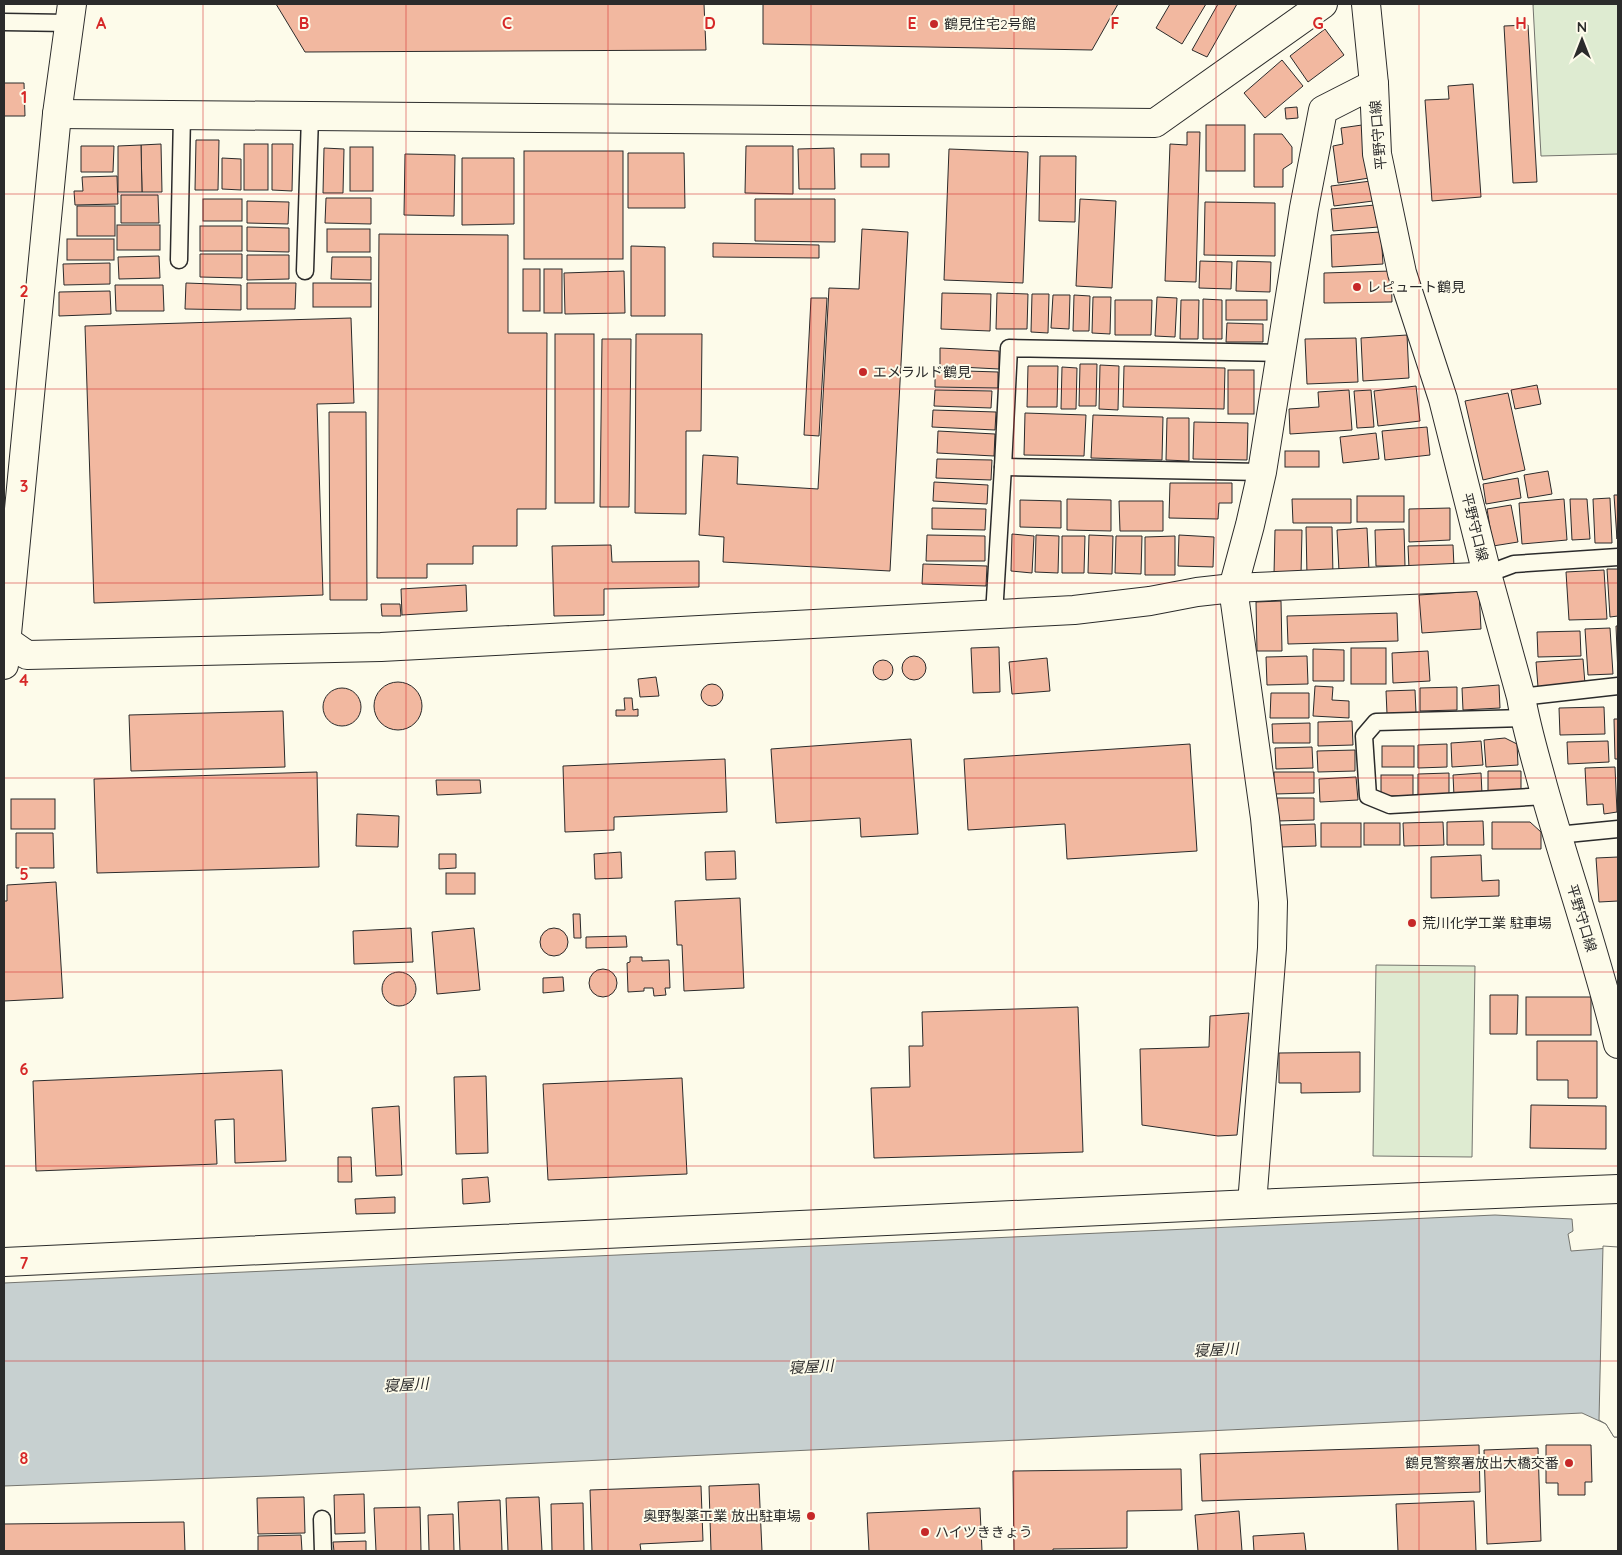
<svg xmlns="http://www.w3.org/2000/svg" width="1622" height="1555" viewBox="0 0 1622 1555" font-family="Quicksand,'Noto Sans JP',sans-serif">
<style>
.green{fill:#deebd1;stroke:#74746e}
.water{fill:#c7d0d0;stroke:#74746e}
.pier{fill:#fdfbea;stroke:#74746e}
.building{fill:#f2b8a0;stroke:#2b2b2b}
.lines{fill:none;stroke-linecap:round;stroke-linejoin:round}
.service-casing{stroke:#2b2b2b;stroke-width:19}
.minor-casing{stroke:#2b2b2b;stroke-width:30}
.tertiary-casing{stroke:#2b2b2b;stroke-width:30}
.secondary-casing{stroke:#2b2b2b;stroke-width:30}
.service{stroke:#fdfbea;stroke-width:16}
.minor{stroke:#fdfbea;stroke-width:28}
.tertiary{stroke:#fdfbea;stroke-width:28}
.secondary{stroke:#fdfbea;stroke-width:28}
.grid{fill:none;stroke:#d62828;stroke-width:1;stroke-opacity:0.55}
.poi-dot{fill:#c62828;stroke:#fdfbea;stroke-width:2}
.labels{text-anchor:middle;stroke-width:4;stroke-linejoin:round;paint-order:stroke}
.poi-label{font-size:14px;fill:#2b2b2b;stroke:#fdfbea;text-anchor:start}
.street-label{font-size:14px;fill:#2b2b2b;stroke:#fdfbea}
.water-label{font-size:15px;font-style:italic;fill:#2b2b2b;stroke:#fdfbea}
.grid-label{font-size:16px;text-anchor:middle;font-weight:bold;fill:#d62828;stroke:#fdfbea;stroke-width:4;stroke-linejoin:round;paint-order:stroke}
</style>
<rect width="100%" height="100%" fill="#fdfbea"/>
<g class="green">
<path d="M1535,4H1618V154L1541,156L1533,5Z"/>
<path d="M1376,965L1475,966L1472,1157L1373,1156Z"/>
</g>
<path class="water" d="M1495,1215L1572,1219L1573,1231L1568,1234L1571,1251L1610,1248L1618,1437H1614L1606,1424L1582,1413L269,1476L4,1486V1283Z"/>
<path class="pier" d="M1603,1246L1618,1247V1437H1614L1606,1424L1599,1420Z"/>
<g class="building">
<path d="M276,4H704L706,50L305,52Z"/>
<path d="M763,4H1118L1092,50L763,44Z"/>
<path d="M1170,4H1206L1182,44L1156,28Z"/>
<path d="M1218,4H1237L1207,57L1192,50Z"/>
<path d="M1528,25L1537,182L1513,183L1504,26Z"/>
<path d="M1325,29L1344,55L1308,82L1290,56Z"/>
<path d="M1282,60L1303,86L1265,118L1244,93Z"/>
<path d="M4,83H24L25,116H4Z"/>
<path d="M1473,84L1481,197L1432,201L1425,100L1449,99L1448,86Z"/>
<path d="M1297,107L1298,118L1286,119L1285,108Z"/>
<rect x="1206" y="125" width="39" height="46"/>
<path d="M1362,125L1369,178L1338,183L1333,146L1343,144L1341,128Z"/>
<path d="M1187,132H1200L1196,282L1165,281L1170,144L1187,145Z"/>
<path d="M1254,134H1282L1292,147V163L1283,169V187H1254Z"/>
<path d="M196,140H219L218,190H195Z"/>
<path d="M161,144L162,192H142L141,145Z"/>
<rect x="244" y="144" width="24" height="46"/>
<path d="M272,144H293L292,191L272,190Z"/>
<path d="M141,145L142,192H118V146Z"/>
<path d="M81,146H114L113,172H81Z"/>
<path d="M746,146H793V194L745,193Z"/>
<rect x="350" y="147" width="23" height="44"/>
<path d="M324,148L344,149L343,193H323Z"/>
<path d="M834,148L835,189H799L798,149Z"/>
<path d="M949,149L1028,152L1023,283L944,280Z"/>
<rect x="524" y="151" width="99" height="108"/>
<path d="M628,153H684L685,208H628Z"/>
<path d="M405,154L455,155L454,216L404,215Z"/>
<rect x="861" y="154" width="28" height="13"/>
<path d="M1040,156H1076L1075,222L1039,221Z"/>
<path d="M222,158L241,159V190L222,189Z"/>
<path d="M462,158H514V224L462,225Z"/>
<path d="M117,176L118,204L75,205L74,191H83L82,177Z"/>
<path d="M1371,181L1373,201L1334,206L1331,186Z"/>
<path d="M121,195H158L159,223H121Z"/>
<path d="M326,198H371V224L325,223Z"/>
<rect x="203" y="199" width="39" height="22"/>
<path d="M755,199H835V242L755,241Z"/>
<path d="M1080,199L1116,201L1112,288L1076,286Z"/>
<path d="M247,201L289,202L288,224L247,223Z"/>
<path d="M1205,202L1275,203V256L1204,255Z"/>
<path d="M1375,205L1378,227L1333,231L1331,209Z"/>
<rect x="77" y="206" width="38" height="30"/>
<rect x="117" y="225" width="43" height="25"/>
<rect x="200" y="226" width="42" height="25"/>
<path d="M247,227L289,228V252L247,251Z"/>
<rect x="327" y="229" width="43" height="23"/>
<path d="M862,229L908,232L890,571L723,562L724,537L699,535L703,455L738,457L737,484L818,489L829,288L859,289Z"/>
<path d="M1381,232L1383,264L1332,267L1331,235Z"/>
<path d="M379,234L508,235V333H547L546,509H517V546H473V564H427V578H377Z"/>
<rect x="67" y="239" width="47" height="21"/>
<path d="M713,243L819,245V258L713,257Z"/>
<path d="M631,246L665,247V316H631Z"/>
<path d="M200,254H242V278L200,277Z"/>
<path d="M247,255H289V279L247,280Z"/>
<path d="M159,256L160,278L119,279L118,257Z"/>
<path d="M332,257H371V280L331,279Z"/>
<path d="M1200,261L1232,262L1231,289L1199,288Z"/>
<path d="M1237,261L1271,262L1270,292L1236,291Z"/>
<path d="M110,263V284L64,285L63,264Z"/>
<rect x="523" y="269" width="17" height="42"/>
<rect x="544" y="269" width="18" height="44"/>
<path d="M624,271L625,313L565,314L564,273Z"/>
<path d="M1391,271L1392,302L1324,303V273Z"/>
<path d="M186,283L241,285V310L185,309Z"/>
<path d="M247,283H296L295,309H247Z"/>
<rect x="313" y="283" width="58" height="24"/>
<path d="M115,285H163L164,311H116Z"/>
<path d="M110,291L111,314L59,316V292Z"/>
<path d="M942,293L991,294L990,331L941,329Z"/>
<path d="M997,293L1028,294L1027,329H996Z"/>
<path d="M1032,294H1049L1048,333L1031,332Z"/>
<path d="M1053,295H1070L1069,329L1051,328Z"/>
<path d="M1074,295L1090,296L1089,331H1073Z"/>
<path d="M1093,297H1111L1110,334L1092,333Z"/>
<path d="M1157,297L1177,298L1175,337L1155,336Z"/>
<path d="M811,298H827L819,436L804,435Z"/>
<path d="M1203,299L1222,300V339H1203Z"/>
<path d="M1115,300H1152L1151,335H1115Z"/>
<path d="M1181,300H1199L1198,339H1180Z"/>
<rect x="1226" y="300" width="41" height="20"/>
<path d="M351,318L354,403L317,404L323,595L94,603L85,326Z"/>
<path d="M1227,323L1263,324V342H1226Z"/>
<rect x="555" y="334" width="39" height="169"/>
<path d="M636,334H702L701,431H686V514L635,513Z"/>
<path d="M1407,335L1409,378L1363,381L1361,338Z"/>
<path d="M1356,338L1358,382L1307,384L1305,339Z"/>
<path d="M602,339H631L629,507H600Z"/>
<path d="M940,348L999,351V369L940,366Z"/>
<path d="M1080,364H1097L1096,406H1079Z"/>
<path d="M1100,365L1119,366L1118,410L1099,409Z"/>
<path d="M1028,366H1058L1057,407H1027Z"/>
<path d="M1124,366L1225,368L1224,409L1123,407Z"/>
<path d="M1062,367L1077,368L1076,409H1061Z"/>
<path d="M935,370L998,372V388L935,387Z"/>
<rect x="1228" y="370" width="26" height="44"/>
<path d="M1537,385L1541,404L1515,409L1511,390Z"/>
<path d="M1416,386L1420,421L1378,426L1374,391Z"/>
<path d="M935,390L992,391L991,408L934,406Z"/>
<path d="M1349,390L1352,430L1290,434L1289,409L1319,407L1318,392Z"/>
<path d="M1371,390L1374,427L1357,428L1354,391Z"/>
<path d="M1508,393L1525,470L1483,480L1465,401Z"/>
<path d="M933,410L996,412L995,430L932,427Z"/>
<path d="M329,412H366L367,600H330Z"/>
<path d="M1025,413L1086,415L1084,456L1024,455Z"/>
<path d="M1093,415L1163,417L1162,460L1091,458Z"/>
<path d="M1167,418H1189V461L1166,460Z"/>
<path d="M1194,422L1248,423L1247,460L1193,459Z"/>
<path d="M1427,427L1430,455L1385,460L1382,431Z"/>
<path d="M938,431L995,434L994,456L937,453Z"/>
<path d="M1376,433L1379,459L1343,463L1340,437Z"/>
<rect x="1285" y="451" width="34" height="16"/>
<path d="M937,459L992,460L991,480L936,478Z"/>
<path d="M1548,471L1552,494L1528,498L1524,475Z"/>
<path d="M1518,478L1521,498L1486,504L1483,484Z"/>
<path d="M934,482L988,485L987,504L933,501Z"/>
<path d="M1170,483H1232V503H1219L1218,519L1169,518Z"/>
<path d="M1614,495H1618L1617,539Z"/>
<rect x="1357" y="496" width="47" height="26"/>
<path d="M1610,498L1612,543H1595L1593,499Z"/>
<path d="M1067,499L1111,500V531L1067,530Z"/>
<path d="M1292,499H1351V523H1293Z"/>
<path d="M1564,499L1567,540L1522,544L1519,503Z"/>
<path d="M1570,499H1587L1590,539L1572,540Z"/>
<path d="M1020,500L1061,501V528L1020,527Z"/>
<path d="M1119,501H1163V531H1120Z"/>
<path d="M1511,505L1518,542L1493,546L1487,509Z"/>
<path d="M932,508L986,509L985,530L932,529Z"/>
<path d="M1450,508V540L1409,542V509Z"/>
<path d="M1306,527H1332L1333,576H1307Z"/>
<path d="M1367,528L1369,570L1339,571L1337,530Z"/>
<path d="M1404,529L1405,566H1376L1375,530Z"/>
<path d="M1275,530H1302L1301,575L1274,574Z"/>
<path d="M1012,534L1034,536L1032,573L1011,571Z"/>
<path d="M927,535L985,536V561H926Z"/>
<path d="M1036,535L1059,536L1058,573L1035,572Z"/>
<path d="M1089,535L1113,536L1112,574L1088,573Z"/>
<path d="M1179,535L1214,537L1213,567L1178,566Z"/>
<path d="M1062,536H1085L1084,573H1062Z"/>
<path d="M1116,536H1142L1141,574L1115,573Z"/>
<path d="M1175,536V575H1145V537Z"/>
<path d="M611,545L612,562L699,561V587L604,589V615L554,616L552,546Z"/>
<path d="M1453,545L1454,567L1409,568L1408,546Z"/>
<path d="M923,564L987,566L986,586L922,584Z"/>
<path d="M1607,569H1618V616L1610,617Z"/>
<path d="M1604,570L1607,619L1569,620L1566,572Z"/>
<path d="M466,585L467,611L402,615L401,589Z"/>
<path d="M1479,591L1481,629L1422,633L1419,595Z"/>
<path d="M1281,601L1282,651H1257L1256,602Z"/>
<path d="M381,604H400L401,616H382Z"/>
<path d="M1397,613L1398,641L1288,644L1287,616Z"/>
<path d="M1616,626H1618V675Z"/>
<path d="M1610,628L1613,674L1588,675L1585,629Z"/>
<path d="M1580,631L1581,656L1538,657L1537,632Z"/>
<path d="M999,647L1000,692L973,693L971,648Z"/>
<rect x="1351" y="648" width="35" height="36"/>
<path d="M1313,649L1344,650V681H1313Z"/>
<path d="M1428,651L1430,681L1393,683L1392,653Z"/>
<circle cx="914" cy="668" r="12"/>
<path d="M1307,656L1308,684L1267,685L1266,657Z"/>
<path d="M1047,658L1050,691L1012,694L1009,662Z"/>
<path d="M1583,659L1585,684L1538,687L1536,662Z"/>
<circle cx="883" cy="670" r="10"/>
<path d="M656,677L659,696L640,697L638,679Z"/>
<circle cx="398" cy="706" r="24"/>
<circle cx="712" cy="695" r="11"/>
<path d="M1499,685L1500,708L1463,710L1462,688Z"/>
<path d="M1315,686L1333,687L1332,700L1349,701V718L1313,716Z"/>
<path d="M1457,687V710L1420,711V688Z"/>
<circle cx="342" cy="707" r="19"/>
<path d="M1415,690L1416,713L1387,714L1386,691Z"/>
<path d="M1271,693H1309V718H1270Z"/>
<path d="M624,698H632L633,710L638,709V716H616V710H625Z"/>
<path d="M1604,707L1605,734L1560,735L1559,708Z"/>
<path d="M283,711L285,767L131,771L129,715Z"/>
<path d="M1614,719H1618V759H1615Z"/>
<path d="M1352,721L1353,745L1318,746V722Z"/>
<path d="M1310,723V743H1273L1272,724Z"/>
<path d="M1505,738L1517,744L1518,765L1486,767L1484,740Z"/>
<path d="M911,739L918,834L861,837L860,818L776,823L771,749Z"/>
<path d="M1481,741L1483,765L1452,767L1451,743Z"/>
<path d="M1608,741L1609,762L1568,764L1567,742Z"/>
<path d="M1190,744L1197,851L1067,859L1065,824L968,830L964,759Z"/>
<path d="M1447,744V767L1418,768V745Z"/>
<rect x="1382" y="746" width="32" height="21"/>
<path d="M1312,747L1313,768L1276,769L1275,748Z"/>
<path d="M1355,750V771L1318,772L1317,751Z"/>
<path d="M725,759L727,812L614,817V830L565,832L563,766Z"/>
<path d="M1615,767L1617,812L1604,814L1603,804L1587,805L1585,768Z"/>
<path d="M1488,771H1521V794L1488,793Z"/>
<path d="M317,772L319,867L97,873L94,779Z"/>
<path d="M1274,772H1314V793L1274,794Z"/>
<path d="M1449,773V796H1418V774Z"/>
<path d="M1481,773L1482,794L1454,796L1453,775Z"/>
<rect x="1381" y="775" width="32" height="21"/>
<path d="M1356,777L1358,800L1320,802L1319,779Z"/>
<path d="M436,780H480L481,793L437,795Z"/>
<path d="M1277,798H1314V820L1277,821Z"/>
<rect x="11" y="799" width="44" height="30"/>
<path d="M357,814L399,816L398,847L356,846Z"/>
<path d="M1483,821L1484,845H1447V822Z"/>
<path d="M1443,822L1444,845L1404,846L1403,823Z"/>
<path d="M1492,822H1530L1541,832V849H1492Z"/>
<rect x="1321" y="823" width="40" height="24"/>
<rect x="1364" y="823" width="36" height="22"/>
<path d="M1315,824L1316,846L1281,847L1280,825Z"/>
<path d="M16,833H53L54,868H16Z"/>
<path d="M735,851L736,879L706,880L705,852Z"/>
<path d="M621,852L622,878L595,879L594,854Z"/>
<path d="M439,854H456V868L439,869Z"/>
<path d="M1481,855L1482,881L1499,880V896L1431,898V857Z"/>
<path d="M1618,857V901L1599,902L1596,858Z"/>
<rect x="446" y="873" width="29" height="21"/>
<path d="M56,882L63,998L4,1001V901H7V885Z"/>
<path d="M740,898L744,988L684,991L682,945H677L675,901Z"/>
<path d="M573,914H580L581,938H574Z"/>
<circle cx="554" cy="942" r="14"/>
<path d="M411,928L413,962L354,964L353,931Z"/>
<path d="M474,928L480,990L437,994L432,932Z"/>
<path d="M626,936L627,947L586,948V937Z"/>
<path d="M630,957H642V961L669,960L670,988H665L666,995L654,996L653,988H644V991L628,992L627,963L630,962Z"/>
<circle cx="603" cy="983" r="14"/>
<circle cx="399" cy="989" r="17"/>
<path d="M563,977L564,991L543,993V978Z"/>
<path d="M1490,995H1518L1517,1034H1490Z"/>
<rect x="1526" y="997" width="65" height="38"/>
<path d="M1078,1007L1083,1152L874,1158L871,1088L910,1087L909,1046H923L922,1012Z"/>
<path d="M1249,1013L1237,1135L1218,1136L1142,1125L1140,1049L1209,1047L1210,1016Z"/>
<path d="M1537,1041H1597V1098H1568V1080H1537Z"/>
<path d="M1360,1052V1092L1301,1093V1083H1279V1053Z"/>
<path d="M282,1070L286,1161L235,1163L234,1119L215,1120L217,1164L36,1171L33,1081Z"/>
<path d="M486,1076L488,1153L456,1154L454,1077Z"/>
<path d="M682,1078L687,1174L548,1180L543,1084Z"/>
<path d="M1531,1105L1606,1106V1149L1530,1148Z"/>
<path d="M399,1106L402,1175L376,1176L372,1108Z"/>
<path d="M338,1157H351L352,1182H338Z"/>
<path d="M488,1177L490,1202L463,1204L462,1179Z"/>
<path d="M395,1197V1213L356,1214L355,1199Z"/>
<path d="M1479,1445L1480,1492L1202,1501L1200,1454Z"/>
<path d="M1546,1445H1591L1592,1482H1585V1495H1558V1483H1546Z"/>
<path d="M1538,1448L1541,1541L1487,1544L1484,1450Z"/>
<path d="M1181,1469L1182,1510L1127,1511V1548L1053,1549V1551H1014L1013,1471Z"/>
<path d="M759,1484L762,1551H711L709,1486Z"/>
<path d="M701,1486L703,1541L640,1544L641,1551H592L590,1490Z"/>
<path d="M364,1494L365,1533L335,1534L334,1495Z"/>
<path d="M304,1497L305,1533L258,1534L257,1498Z"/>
<path d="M539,1497L542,1551H508L506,1498Z"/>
<path d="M500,1500L502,1551H460L458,1502Z"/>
<path d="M1474,1501L1476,1551H1398L1396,1504Z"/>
<path d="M583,1503L584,1551H552L551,1504Z"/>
<path d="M420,1507L421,1551H376L374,1508Z"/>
<path d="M980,1508L982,1551H869L867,1513Z"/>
<path d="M1239,1511L1242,1551H1198L1195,1515Z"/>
<path d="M453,1514L454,1551H429L428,1515Z"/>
<path d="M184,1522L185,1551H4V1524Z"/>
<path d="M1304,1533L1306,1551H1254L1253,1536Z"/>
<path d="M301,1535L302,1551H258V1536Z"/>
<path d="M366,1541V1551H334L333,1542Z"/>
</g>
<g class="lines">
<defs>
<g id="service">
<path d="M4,22L69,23"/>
<path d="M179,260L182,115"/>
<path d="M305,271L310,116"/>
<path d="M1003,467L1262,472"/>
<path d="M1487,574L1514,564L1618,557"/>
<path d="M994,615L1003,467L1009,348L1281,353"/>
<path d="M1521,697L1618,686"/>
<path d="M1525,718L1376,722L1364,736L1368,796L1390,805L1546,796"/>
<path d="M1557,835L1618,829"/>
<path d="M322,1519L323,1551"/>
</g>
<g id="minor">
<path d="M57,114L1155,123L1323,4"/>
<path d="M4,641H7L27,655L381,647L1074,610L1150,601L1197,592L1233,588L1476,577L1487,574"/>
<path d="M4,665L57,114L72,4"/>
<path d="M1252,1204L1272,948L1273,902L1265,818L1233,588L1250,525L1262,472L1304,208L1323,110L1374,84"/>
</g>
<path id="tertiary" d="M4,1262L1252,1204L1618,1189"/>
<path id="secondary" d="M1366,4L1374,84L1377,154L1402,273L1443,399L1487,574L1521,697C1526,727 1535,756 1543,786C1567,872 1597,957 1618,1044"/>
</defs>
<use href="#service" class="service-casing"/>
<use href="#minor" class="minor-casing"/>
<use href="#tertiary" class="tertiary-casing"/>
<use href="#secondary" class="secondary-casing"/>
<use href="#service" class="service"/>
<use href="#minor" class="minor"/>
<use href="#tertiary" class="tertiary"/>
<use href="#secondary" class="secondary"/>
</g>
<path class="grid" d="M203,4V1551M406,4V1551M608,4V1551M811,4V1551M1014,4V1551M1216,4V1551M1419,4V1551M4,194H1618M4,389H1618M4,583H1618M4,778H1618M4,972H1618M4,1166H1618M4,1361H1618"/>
<g class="poi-dot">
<circle cx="934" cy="24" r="5"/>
<circle cx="1357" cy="287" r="5"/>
<circle cx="863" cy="372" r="5"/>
<circle cx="1412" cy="923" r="5"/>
<circle cx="1569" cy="1463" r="5"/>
<circle cx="811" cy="1516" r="5"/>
<circle cx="925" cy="1532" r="5"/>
</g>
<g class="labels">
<g class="poi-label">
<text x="944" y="29">鶴見住宅2号館</text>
<text x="1367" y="292">レピュート鶴見</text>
<text x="873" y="377">エメラルド鶴見</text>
<text x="1422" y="928">荒川化学工業 駐車場</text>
<text x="1559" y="1468" text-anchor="end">鶴見警察署放出大橋交番</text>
<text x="801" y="1521" text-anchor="end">奥野製薬工業 放出駐車場</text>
<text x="935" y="1537">ハイツききょう</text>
</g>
<g class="street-label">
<text transform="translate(1378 135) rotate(-95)" y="5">平野守口線</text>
<text transform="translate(1475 527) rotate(76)" y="5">平野守口線</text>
<text transform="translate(1582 918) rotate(73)" y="5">平野守口線</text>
</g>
<g class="water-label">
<text transform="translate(1216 1350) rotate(-3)" y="5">寝屋川</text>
<text transform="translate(811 1367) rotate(-3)" y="5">寝屋川</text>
<text transform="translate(406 1385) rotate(-3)" y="5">寝屋川</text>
</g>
</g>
<g class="grid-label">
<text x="101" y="29">A</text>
<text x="304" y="29">B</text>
<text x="507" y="29">C</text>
<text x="710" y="29">D</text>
<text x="912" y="29">E</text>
<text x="1115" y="29">F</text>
<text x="1318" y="29">G</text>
<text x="1521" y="29">H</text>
<text x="24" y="103">1</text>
<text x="24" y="297">2</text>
<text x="24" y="492">3</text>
<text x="24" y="686">4</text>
<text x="24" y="880">5</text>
<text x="24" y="1075">6</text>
<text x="24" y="1269">7</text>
<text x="24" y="1464">8</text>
</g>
<rect width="1622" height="1555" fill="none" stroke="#2b2b2b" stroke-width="10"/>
<g transform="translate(1582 40)" stroke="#fdfbea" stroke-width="4" paint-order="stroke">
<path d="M0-4L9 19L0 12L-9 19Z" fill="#2b2b2b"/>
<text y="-8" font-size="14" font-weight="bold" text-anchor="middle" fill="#2b2b2b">N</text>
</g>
</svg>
